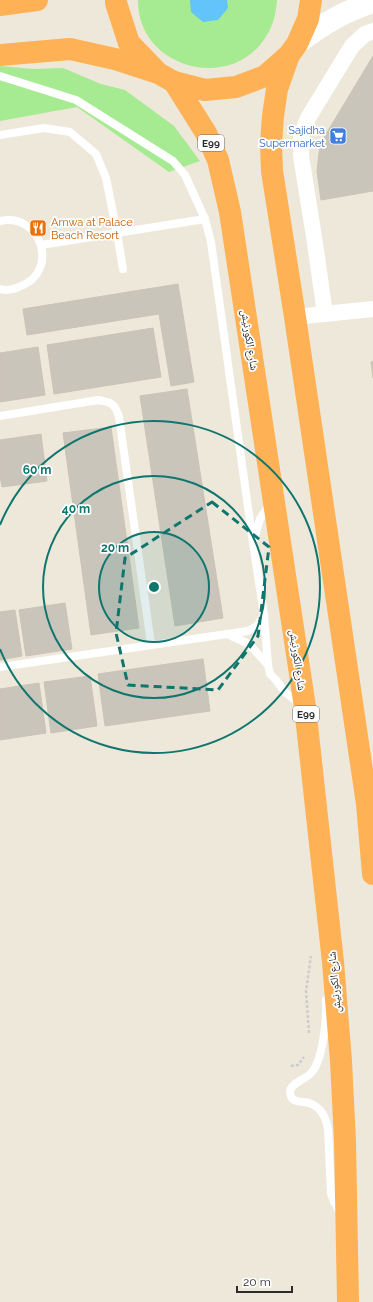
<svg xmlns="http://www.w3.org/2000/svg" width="373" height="1302" viewBox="0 0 373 1302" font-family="Raleway,'Noto Naskh Arabic',sans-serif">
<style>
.green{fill:#a6eb91}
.water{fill:#63c3fb}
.building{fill:#c9c5bb;stroke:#cac4b4}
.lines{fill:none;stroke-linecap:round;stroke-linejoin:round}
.path{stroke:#ccc;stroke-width:2.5;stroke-dasharray:3 2;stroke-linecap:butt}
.lane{stroke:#fff;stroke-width:8}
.street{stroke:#fff;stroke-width:16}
.secondary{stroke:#fff;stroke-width:22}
.highway{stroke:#ffb155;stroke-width:22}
.marked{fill:none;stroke:#0f766e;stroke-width:3;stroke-dasharray:8 5;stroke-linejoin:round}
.ring{fill:none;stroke:#0f766e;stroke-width:2}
.labels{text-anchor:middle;stroke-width:3.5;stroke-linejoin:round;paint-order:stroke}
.shield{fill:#fff;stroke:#6b6b6b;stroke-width:1}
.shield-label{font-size:10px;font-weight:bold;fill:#2b2b2b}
.shop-label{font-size:11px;fill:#366cbe;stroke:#fff;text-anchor:end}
.food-label{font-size:11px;fill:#c56008;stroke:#fff;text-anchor:start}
.street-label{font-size:11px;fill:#2b2b2b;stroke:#fff}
.centre{fill:#0f766e;stroke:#fff;stroke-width:2}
.ring-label{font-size:12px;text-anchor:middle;font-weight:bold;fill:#0f766e;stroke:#fff;stroke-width:3.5;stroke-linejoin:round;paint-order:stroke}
</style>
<rect width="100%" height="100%" fill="#eee8db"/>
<g class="green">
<path d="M138,0H277C276,12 274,24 267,35C233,94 137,69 138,0Z"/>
<path d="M0,66L34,69L63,68L101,84L125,90L174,126L200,161L169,172L77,107L0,121Z"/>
</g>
<path class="water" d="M190,0H227L228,8L218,20L203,22L191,12Z"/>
<g class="building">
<path d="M373,56V191L321,200L317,171L320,144Z"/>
<path d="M178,284L194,382L171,386L159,314L27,335L23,309Z"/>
<path d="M153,328L161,377L54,394L47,345Z"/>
<path d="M38,347L45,395L0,402V353Z"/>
<path d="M373,361V378L371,362Z"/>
<path d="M187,389L223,618L175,626L140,396Z"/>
<path d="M111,427L139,628L91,635L63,433Z"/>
<path d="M41,434L47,481L2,487L0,476V440Z"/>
<path d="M65,603L72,649L26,656L19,610Z"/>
<path d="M15,610L22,656L0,660V612Z"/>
<path d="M203,659L210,711L105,726L98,674Z"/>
<path d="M90,676L97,726L51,733L44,682Z"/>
<path d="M39,683L46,733L0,740V689Z"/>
</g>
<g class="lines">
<g class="path">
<path d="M309,1033L306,991L311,956"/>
<path d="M291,1066L298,1065L304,1057"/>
</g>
<g class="lane">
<path d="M0,76L76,100L173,161L185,175L205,219L211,242L253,543L264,615L268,665L270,674L276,680L285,692L300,704"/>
<path d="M0,135L44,128L70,132L96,154L106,178L117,233L123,269"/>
<path d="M0,221C41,212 60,271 21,286C15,289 7,291 0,289"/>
<path d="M41,245L205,219"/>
<path d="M0,416L98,400C112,402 115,404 119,417L151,644"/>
<path d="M254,540L260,519L270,504"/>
<path d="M227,634L249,644L268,665"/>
<path d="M0,667L248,631L257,626L264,615"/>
<path d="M326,1000C327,1018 323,1059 312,1072C307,1079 290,1083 290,1092C290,1096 292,1100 297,1101C300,1102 305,1102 309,1103C321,1107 326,1117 328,1129L331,1193L334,1202L340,1212"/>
</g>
<g class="street">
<path d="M325,314L315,243L301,156V136L308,118L352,46L365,34L373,31"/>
<path d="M295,317L373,309"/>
</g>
<path class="secondary" d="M297,44C321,25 343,12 373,2"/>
<g class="highway">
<path d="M116,0V3L129,43L158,73L174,82L205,90L236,87L265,76L289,55L297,44L308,19L311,0"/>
<path d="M0,5L37,0"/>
<path d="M0,55L70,49L115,59L155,72"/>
<path d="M289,55L277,89L273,116L271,144L272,171L295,317L367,804L373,874"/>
<path d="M174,82L206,133L218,160L230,212L305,707L333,962L341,1061L345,1141L348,1302"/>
</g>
</g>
<path class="marked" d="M212,502L269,547L258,636L218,690L128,685L116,633L125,558Z"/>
<circle cx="154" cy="587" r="55" fill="#0f766e" fill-opacity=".12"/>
<g class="ring">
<circle cx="154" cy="587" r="55"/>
<circle cx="154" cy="587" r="111"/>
<path d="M0 525A166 166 0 1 1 0 649"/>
</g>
<defs>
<symbol id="supermarket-square" viewBox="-11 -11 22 22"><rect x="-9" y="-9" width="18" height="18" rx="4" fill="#3f7fe0" stroke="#fff"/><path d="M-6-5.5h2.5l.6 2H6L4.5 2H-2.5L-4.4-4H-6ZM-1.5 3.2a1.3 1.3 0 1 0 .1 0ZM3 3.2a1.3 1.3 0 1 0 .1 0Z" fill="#fff"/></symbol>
<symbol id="restaurant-square" viewBox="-11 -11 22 22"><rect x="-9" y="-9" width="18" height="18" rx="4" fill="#e8710a" stroke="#fff"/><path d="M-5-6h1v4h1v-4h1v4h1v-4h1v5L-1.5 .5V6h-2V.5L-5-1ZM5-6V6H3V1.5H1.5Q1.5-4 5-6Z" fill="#fff"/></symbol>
</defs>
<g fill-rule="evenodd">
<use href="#supermarket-square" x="328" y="126" width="20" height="20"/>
<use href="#restaurant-square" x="28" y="218" width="20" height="20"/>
</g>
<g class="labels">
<g class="shield">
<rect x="198" y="135" width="26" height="16" rx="3"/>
<rect x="293" y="706" width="26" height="16" rx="3"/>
</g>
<g class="shield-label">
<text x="211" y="147">E99</text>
<text x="306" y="718">E99</text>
</g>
<g class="shop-label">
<text x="325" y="134">Sajidha<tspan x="325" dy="13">Supermarket</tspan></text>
</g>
<g class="food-label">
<text x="51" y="226">Amwa at Palace<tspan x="51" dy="13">Beach Resort</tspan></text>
</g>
<g class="street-label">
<text transform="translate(250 340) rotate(81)" y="4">شارع الكورنيش</text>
<text transform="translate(298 660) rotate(82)" y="4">شارع الكورنيش</text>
<text transform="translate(334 982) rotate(-95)" y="4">شارع الكورنيش</text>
</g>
</g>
<circle cx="154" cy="587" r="6" class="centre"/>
<g class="ring-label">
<text x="37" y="474">60 m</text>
<text x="76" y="513">40 m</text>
<text x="115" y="552">20 m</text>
</g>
<path d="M237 1286v6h55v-6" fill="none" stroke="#2b2b2b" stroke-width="2"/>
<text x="243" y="1286" font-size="12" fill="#2b2b2b" stroke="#ffffff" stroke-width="3" paint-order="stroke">20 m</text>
</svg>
